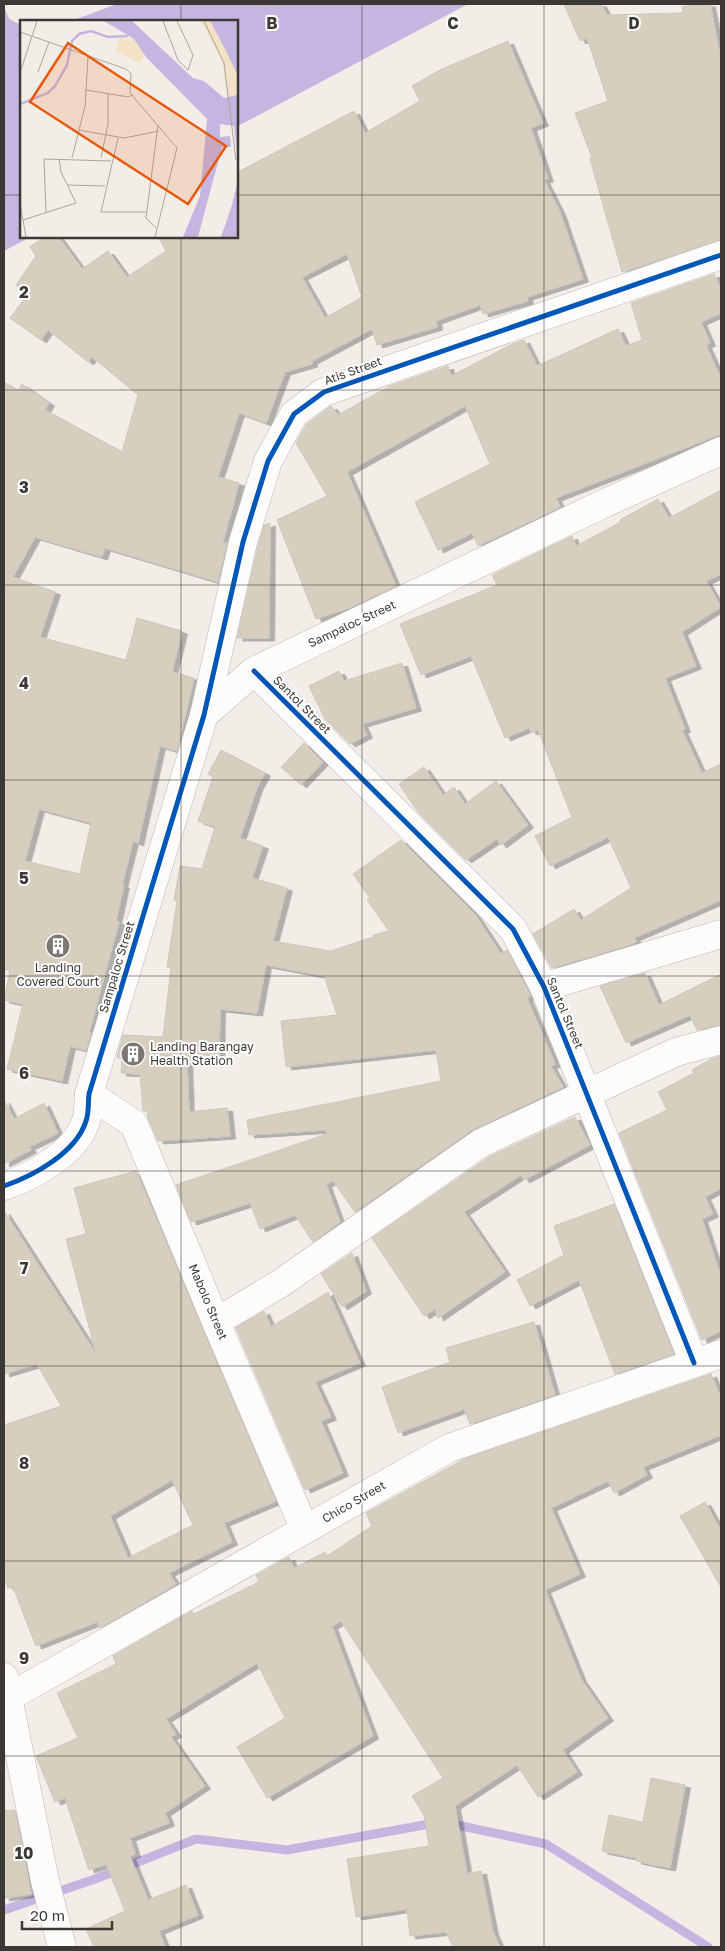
<svg xmlns="http://www.w3.org/2000/svg" width="725" height="1951" viewBox="0 0 725 1951" font-family="'Golos Text',sans-serif">
<style>
.water{fill:#c4b6e1}
.lines{fill:none;stroke-linecap:round;stroke-linejoin:round}
.stream{stroke:#c4b6e1;stroke-width:9}
.building{fill:#d7cebe;stroke:#cac7c2;fill-rule:evenodd;filter:url(#shadow)}
.street-casing{stroke:#b9b6b1;stroke-width:29}
.secondary-casing{stroke:#b9b6b1;stroke-width:29}
.street{stroke:#fdfcfb;stroke-width:28}
.secondary{stroke:#fdfcfb;stroke-width:28}
.cycleway-casing{stroke:#fff;stroke-width:8}
.cycleway{stroke:#0057b8;stroke-width:5}
.grid{fill:none;stroke:#3c3935;stroke-width:1;stroke-opacity:0.55}
.labels{text-anchor:middle;stroke-width:4;stroke-linejoin:round;paint-order:stroke}
.street-label{font-size:12px;fill:#3c3935;stroke:#fff}
.poi-label{font-size:12px;fill:#3c3935;stroke:#fff}
.inset-river{fill:none;stroke:#c4b6e1;stroke-width:2.5}
.inset-road{fill:none;stroke:#a9a6a0;stroke-width:1}
.view{fill:#e8590c;fill-opacity:0.15;stroke:#e8590c;stroke-width:2.5}
.inset-edge{fill:none;stroke:#3c3935;stroke-width:2.5}
.grid-label{font-size:16px;text-anchor:middle;font-weight:bold;fill:#3c3935;stroke:#fff;stroke-width:4;stroke-linejoin:round;paint-order:stroke}
</style>
<defs>
<filter id="shadow"><feDropShadow dx="5.5" dy="3" stdDeviation="0" flood-color="#0004"/></filter>
</defs>
<rect width="100%" height="100%" fill="#f2eee7"/>
<g class="water">
<path d="M117,4H468L236,127V21H71Z"/>
<path d="M4,6L9,19L21,25V236H32L4,251Z"/>
</g>
<g class="lines">
<g class="stream">
<path d="M448,1823L546,1844L708,1947"/>
<path d="M4,1910L95,1879L196,1839L287,1850L435,1823"/>
</g>
</g>
<g class="building">
<path d="M564,4H601L607,15L683,13L682,7L697,4H710L721,60V240L622,272L590,159L592,158L575,113L608,101L587,38L580,41Z"/>
<path d="M508,41L543,123L531,128L548,179L544,180L560,212L583,279L527,297L528,301L483,314L480,305L436,321L437,327L377,345L372,329L312,361V364L285,372L266,423L239,413L218,477L239,483L222,545L227,542L218,582L105,548L102,557L35,537L13,577L55,592L40,637L126,660L137,618L182,631L172,672L194,678L177,751L160,746L138,843L133,841L122,885H124L116,921L119,922L89,1033H91L86,1050L70,1046L62,1081L7,1069L23,1004L4,1000L10,971L4,969V382L18,391L22,384L49,403L45,410L122,452L138,395L92,357L88,362L48,330L41,340L10,318L28,294L16,285L36,256L30,247L45,236H58L82,269L108,251L127,277L166,251L158,236H236V173L354,111L365,133L420,101L412,86L442,69ZM347,254L362,297L325,318L302,277ZM39,809L91,823L80,874L25,861Z"/>
<path d="M714,274L721,289V313L701,322L710,343L706,345L721,379V434L556,498L560,507L478,546L472,533L438,550L415,502L490,464L465,406L347,472L396,586L349,608L316,619L277,520L327,496L296,443L306,425L331,406L338,415L390,386L448,366L451,376L512,344L524,340L537,366L618,329L626,346L642,340L631,303Z"/>
<path d="M721,490V574L706,581L721,607L682,632L696,666L665,678L685,729L682,730L702,773L721,764V900L634,938L637,941L632,944L552,968L533,934L574,909L581,920L631,888L608,837L550,866L535,836L572,817L538,730L531,732L529,728L505,738L471,656L421,675L400,624L497,585L492,575L572,536L576,546L621,522L620,520L658,499L669,518Z"/>
<path d="M270,523L269,638H237L258,546L264,525Z"/>
<path d="M402,663L416,708L362,724L367,735L350,744L325,719L309,686L339,671L344,681Z"/>
<path d="M304,743L323,762L301,785L281,767Z"/>
<path d="M221,750L265,773L257,788L240,838L263,846L252,878L287,888L273,941L331,951L373,937V935L389,931L367,900L370,898L353,874L401,840L474,913L501,954L507,950L530,994L531,996L527,998L555,1064L551,1066L563,1087L472,1130L355,1212L333,1181L326,1184L340,1222L313,1242L295,1215L260,1229L250,1203L191,1222L176,1185L327,1134L326,1130L249,1135L247,1120L441,1081L436,1050L286,1067L281,1021L337,1015L324,976L266,965L257,1013L220,1009L219,1061H187L189,1112L227,1108L230,1136L158,1141L148,1118V1111H143L140,1074L121,1073L122,1059L117,1057L123,1035L163,1037L171,968L167,967L177,901L174,900L180,866L202,869L215,827L198,821L213,777L208,774Z"/>
<path d="M424,767L443,795L454,787L465,804L496,781L528,825L501,845L497,839L466,860L418,812L399,784Z"/>
<path d="M645,973L659,1005L721,974V1025L697,1030L690,1015L626,1043L600,986Z"/>
<path d="M721,1056V1188L705,1197L713,1214L702,1219L721,1277V1331L702,1340L619,1133L667,1110L658,1092L694,1073L692,1070L711,1059Z"/>
<path d="M4,1100L14,1119L44,1103L58,1133L29,1147L31,1150L4,1164Z"/>
<path d="M575,1117L590,1145L524,1180L521,1175L464,1212L505,1272L438,1318L435,1309L424,1316L372,1238L489,1157Z"/>
<path d="M136,1171L276,1501L224,1523L232,1542L169,1573L176,1584L100,1628L97,1622L36,1646L13,1587L8,1588L4,1576V1425L61,1406L37,1364L4,1374V1211L96,1354L66,1239L86,1234L74,1188ZM172,1480L193,1525L128,1558L110,1516Z"/>
<path d="M614,1204L674,1354L615,1374L579,1280L530,1306L517,1280L564,1255L554,1226Z"/>
<path d="M352,1253L366,1291L342,1307L321,1274Z"/>
<path d="M328,1292L360,1363L315,1382L331,1417L321,1421L343,1473L305,1490L236,1328L264,1311L271,1327Z"/>
<path d="M534,1322L555,1395L470,1424L464,1409L398,1433L382,1387L450,1362L446,1348Z"/>
<path d="M711,1374L721,1398V1435L643,1467L647,1475L614,1493L608,1481L551,1508L580,1574L545,1590L581,1679L608,1718L563,1750L577,1772L538,1797L517,1765L455,1806L467,1874L481,1871L493,1932L500,1947H453L446,1932L410,1936L407,1909L356,1917L347,1859L429,1846L424,1815L412,1796L443,1778L341,1621L332,1626L373,1736L267,1798L237,1747L285,1718L257,1663L166,1719L176,1734L171,1737L205,1786L165,1813L169,1823L130,1838L135,1854L130,1856L148,1900L186,1885L198,1915L159,1931L165,1947H94L86,1929L125,1911L106,1864L89,1870L65,1798L55,1802L36,1756L78,1738L57,1693L116,1664L113,1656L192,1611L194,1614L259,1582L256,1575L289,1557L294,1568L325,1552L327,1556L372,1526L366,1513L464,1459Z"/>
<path d="M705,1502L721,1531V1587L680,1516Z"/>
<path d="M651,1778L685,1785L670,1868L636,1861V1858L602,1851L609,1815L643,1822Z"/>
<path d="M15,1810L31,1894L4,1898V1811Z"/>
</g>
<g class="lines">
<defs>
<g id="street">
<path d="M254,671L513,929L544,987L694,1363"/>
<path d="M544,987L721,934"/>
<path d="M89,1094L134,1124L216,1322L305,1530"/>
<path d="M216,1322L281,1283L481,1143L676,1052L721,1040"/>
<path d="M9,1697L449,1448L721,1354"/>
</g>
<g id="secondary">
<path d="M204,715L254,671L605,503L721,451"/>
<path d="M4,1186C33,1176 76,1153 86,1121C89,1113 88,1103 89,1094L204,715L243,542L268,461L294,414L324,392L721,255"/>
<path d="M4,1677L45,1881L62,1947"/>
</g>
</defs>
<use href="#street" class="street-casing"/>
<use href="#secondary" class="secondary-casing"/>
<use href="#street" class="street"/>
<use href="#secondary" class="secondary"/>
<defs>
<g id="cycleway">
<path d="M254,671L513,929L544,987L694,1363"/>
<path d="M4,1186C33,1176 76,1153 86,1121C89,1113 88,1103 89,1094L204,715L243,542L268,461L294,414L324,392L721,255"/>
</g>
</defs>
<use href="#cycleway" class="cycleway-casing"/>
<use href="#cycleway" class="cycleway"/>
</g>
<path class="grid" d="M181,4V21M362,4V1947M544,4V1947M4,195H21M236,195H721M181,236V1947M4,390H721M4,585H721M4,780H721M4,976H721M4,1171H721M4,1366H721M4,1561H721M4,1756H721"/>
<defs>
<symbol id="building-disc" viewBox="-11 -11 22 22"><circle r="9.5" fill="#7c7873" stroke="#fff"/><path d="M-4-6H4V6H1V3H-1V6H-4ZM-2.5-4.3h1.7v1.8h-1.7ZM.8-4.3h1.7v1.8H.8ZM-2.5-1h1.7V.8h-1.7ZM.8-1h1.7V.8H.8Z" fill="#fff"/></symbol>
</defs>
<g fill-rule="evenodd">
<use href="#building-disc" x="44" y="932" width="28" height="28"/>
<use href="#building-disc" x="119" y="1040" width="28" height="28"/>
</g>
<g class="labels">
<g class="street-label">
<text transform="translate(353 371) rotate(-20)" y="4">Atis Street</text>
<text transform="translate(352 624) rotate(-25)" y="4">Sampaloc Street</text>
<text transform="translate(302 705) rotate(45)" y="4">Santol Street</text>
<text transform="translate(117 967) rotate(-73)" y="4">Sampaloc Street</text>
<text transform="translate(565 1013) rotate(67)" y="4">Santol Street</text>
<text transform="translate(208 1302) rotate(67)" y="4">Mabolo Street</text>
<text transform="translate(354 1502) rotate(-30)" y="4">Chico Street</text>
</g>
<g class="poi-label">
<text x="58" y="972">Landing<tspan x="58" dy="14">Covered Court</tspan></text>
<text x="150" y="1051" text-anchor="start">Landing Barangay<tspan x="150" dy="14">Health Station</tspan></text>
</g>
</g>
<g transform="translate(20 20)">
<rect width="218" height="218" fill="#f2eee7"/>
<path d="M181,1H191L217,54V75L207,77L203,44ZM98,18L114,19L128,33L119,43L96,31Z" fill="#f4e2c6"/>
<path d="M84,1H112L173,58L184,61L204,78L217,75V133L214,106L200,104V117L210,116L211,127H202L178,217H163L180,176L187,99L126,37L114,19ZM190,1H217V54L205,29ZM217,164V217H201L212,185Z" fill="#c4b6e1"/>
<path class="inset-river" d="M0,84L28,73L35,66L47,45L52,21L59,14L71,11L88,17L108,16"/>
<path class="inset-road" d="M143,1L158,40L168,50L173,35L157,1M184,1L204,43L216,140M0,12L106,49L111,54L110,73L157,128L135,217M18,52L29,22M0,53L17,1M66,70L108,77L113,75M59,110L104,118L139,111M98,118L81,192H127M52,138L65,86L68,37M81,138L88,104V74M48,165L85,166M0,184L6,217M26,193L24,139L91,141M3,200L56,183L41,152L39,139M136,208L126,198L138,105"/>
<path class="view" d="M48,23L206,126L168,184L10,82Z"/>
<rect width="218" height="218" class="inset-edge"/>
</g>
<g class="grid-label">
<text x="272" y="29">B</text>
<text x="453" y="29">C</text>
<text x="634" y="29">D</text>
<text x="24" y="298">2</text>
<text x="24" y="493">3</text>
<text x="24" y="689">4</text>
<text x="24" y="884">5</text>
<text x="24" y="1079">6</text>
<text x="24" y="1274">7</text>
<text x="24" y="1469">8</text>
<text x="24" y="1664">9</text>
<text x="24" y="1859">10</text>
</g>
<rect width="725" height="1951" fill="none" stroke="#3c3935" stroke-width="10"/>
<path d="M22 1921v8h90v-8" fill="none" stroke="#3c3935" stroke-width="2.5"/>
<text x="30" y="1921" font-size="15" fill="#3c3935" stroke="#ffffff" stroke-width="4" paint-order="stroke">20 m</text>
</svg>
